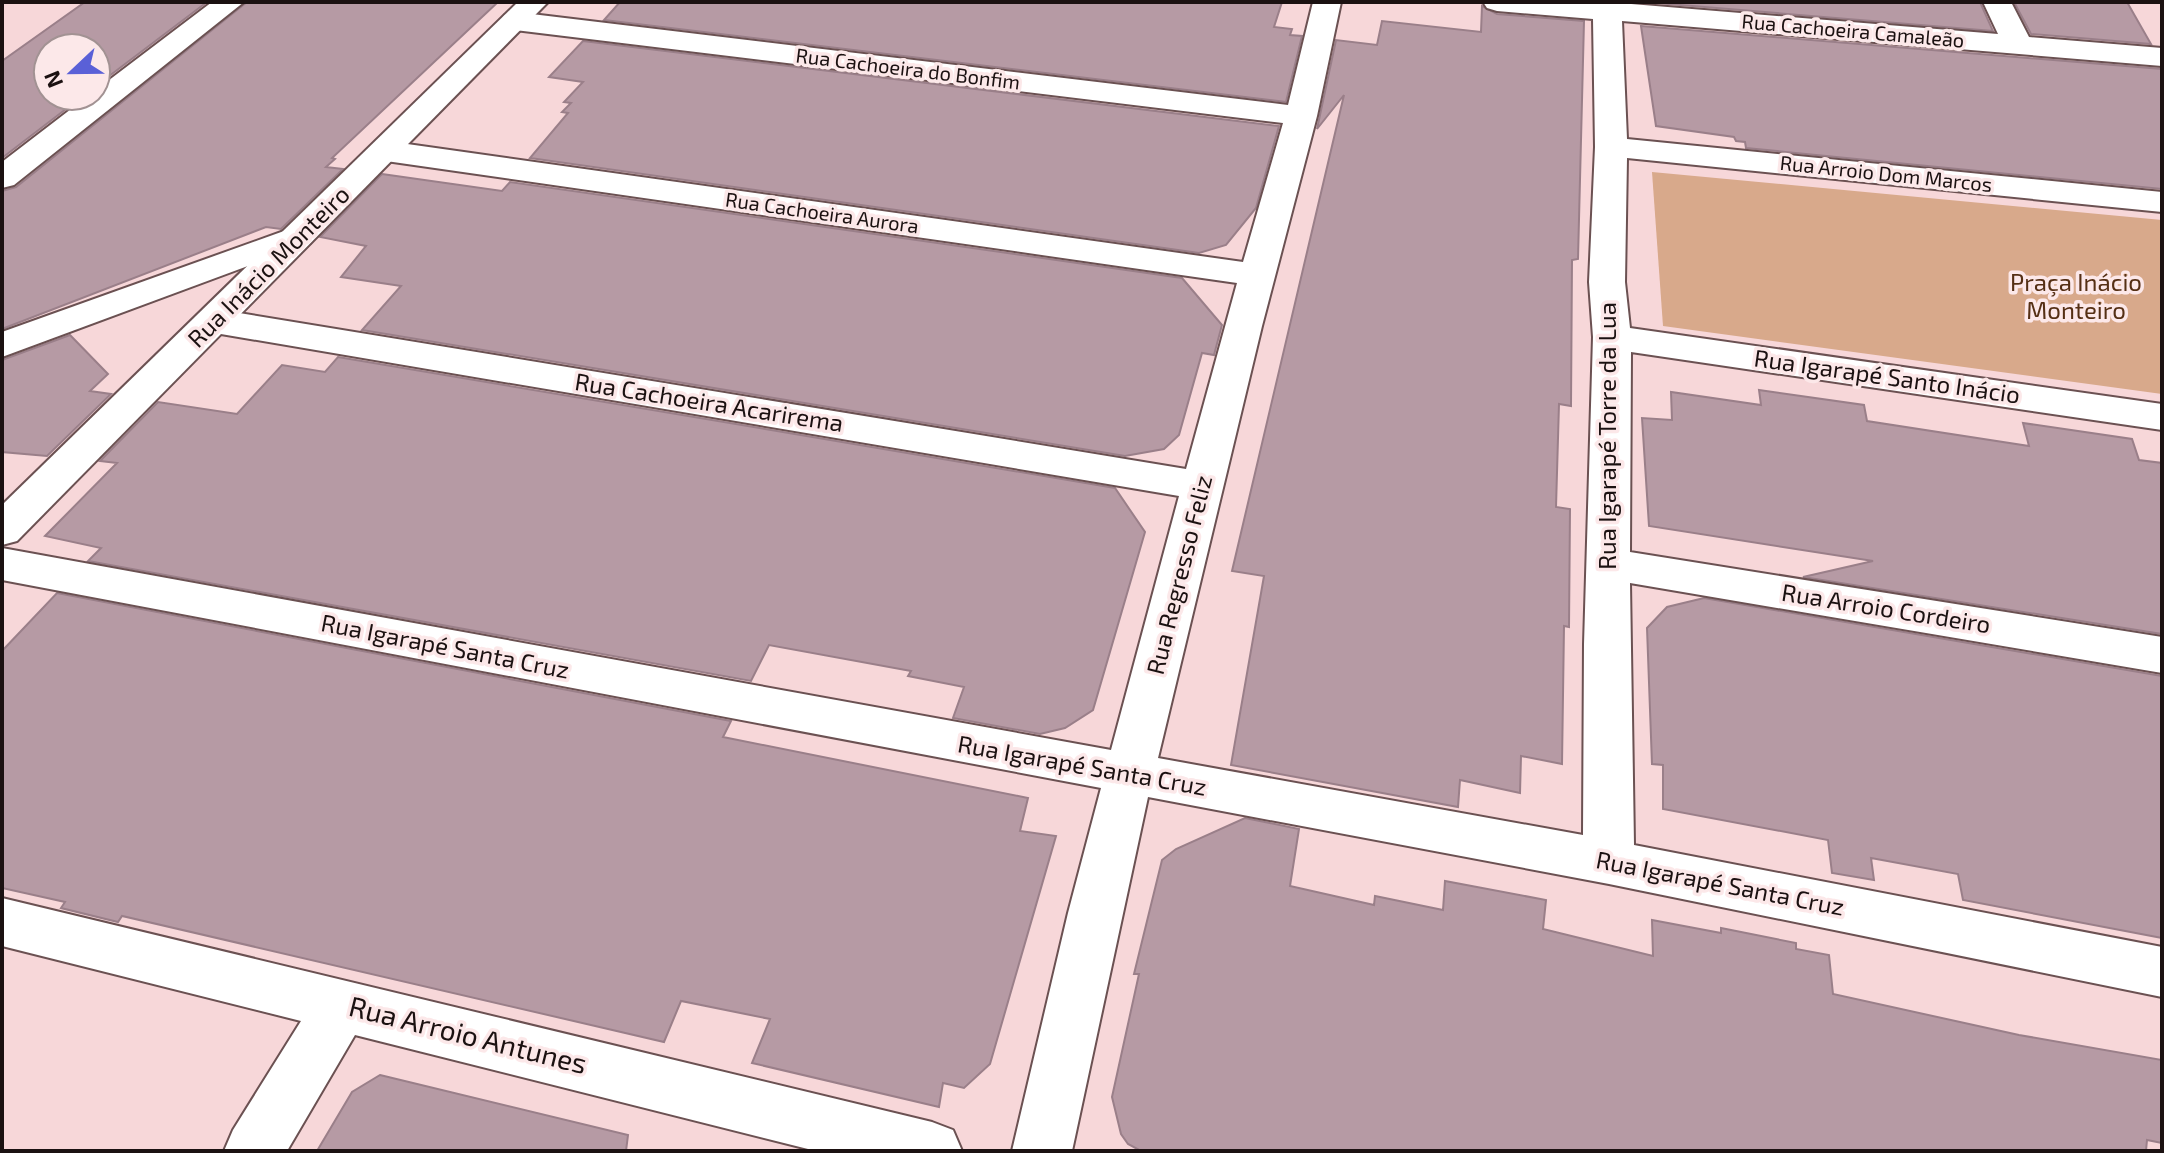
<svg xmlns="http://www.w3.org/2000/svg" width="2164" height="1153" viewBox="0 0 2164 1153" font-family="'Exo 2',sans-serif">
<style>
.green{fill:#d8a98b}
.building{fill:#b69aa4;stroke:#9a7f89;stroke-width:2}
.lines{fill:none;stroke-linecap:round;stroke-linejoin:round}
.street-casing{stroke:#6b5152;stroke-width:4}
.secondary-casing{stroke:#6b5152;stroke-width:4}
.street{fill:#fff;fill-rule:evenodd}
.secondary{fill:#fff;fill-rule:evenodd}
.labels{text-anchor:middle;stroke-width:7;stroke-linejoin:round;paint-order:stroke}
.far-street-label{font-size:20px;fill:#1b1111;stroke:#fce8e9}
.street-label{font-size:24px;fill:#1b1111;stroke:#fce8e9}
.park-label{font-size:24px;fill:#552f14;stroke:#fce8e9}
.near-street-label{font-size:28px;fill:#1b1111;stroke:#fce8e9}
</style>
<rect width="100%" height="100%" fill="#f7d7d9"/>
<path class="green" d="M1652,172L2162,220V394L1663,326Z"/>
<g class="building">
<path d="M85,2H207L96,86V48H48V96H83L2,158V61Z"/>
<path d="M247,2H498L332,158L335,159L326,167L343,169L281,229L266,227L2,329V191L16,187Z"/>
<path d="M620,2H1282L1274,27L1292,29L1290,35L1302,36L1286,102L604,20Z"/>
<path d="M1644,2H1980L1993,31Z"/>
<path d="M2014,2H2127L2151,44L2031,34Z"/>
<path d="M1482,6L1497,14L1584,21L1578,259L1572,260L1571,406L1559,404L1556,507L1570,509L1569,627L1564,626L1562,764L1521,756L1520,793L1460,780L1458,807L1231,765L1264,576L1232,571L1344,95L1317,129L1336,40L1377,45L1382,21L1481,32Z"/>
<path d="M1641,26L2162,69V189L1746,148L1745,142L1736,141L1734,137L1656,126Z"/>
<path d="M583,41L1279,126L1256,208L1226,245L1199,253L530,158L568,113L562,112L571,103L564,102L583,82L549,77Z"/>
<path d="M382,174L502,191L510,182L1182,278L1222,325L1214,355L1202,353L1179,435L1164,449L1125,456L362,330L401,286L341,277L366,246L320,237Z"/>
<path d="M70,335L108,374L90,391L111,394L47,456L2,452V360Z"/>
<path d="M338,357L1115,488L1145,532L1093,710L1065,728L1040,734L953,718L964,687L908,676L911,671L769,645L751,681L88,561L101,548L45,536L117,463L100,461L158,402L237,414L282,365L325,372Z"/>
<path d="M1759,390L1864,405L1867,421L2029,446L2023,423L2132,439L2139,460L2162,463V634L1803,577L1873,561L1649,526L1642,418L1672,420L1671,392L1761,405Z"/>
<path d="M57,593L731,721L723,737L1028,798L1020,831L1056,836L990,1064L964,1088L943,1083L939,1107L752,1063L770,1019L681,1001L664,1042L122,916L118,922L61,908L65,902L2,888V651Z"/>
<path d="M1704,598L2162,676V938L1963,900L1958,874L1871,858L1874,880L1832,873L1828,840L1663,809V765L1652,764L1647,628L1667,607Z"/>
<path d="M1245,818L1299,829L1290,886L1374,905L1375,896L1443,910L1445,881L1546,900L1543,929L1653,956L1652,920L1721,933V928L1796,943V949L1829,955L1833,994L2019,1035L2162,1060V1143L2147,1140L2146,1151H1141L1128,1144L1121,1134L1112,1097L1139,974H1134L1162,860L1176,849Z"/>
<path d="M380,1075L628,1135L626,1151H317L352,1092Z"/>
</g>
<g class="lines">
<defs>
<g id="street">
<path d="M212,2H244L14,185L2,188V162L88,96H96V90Z"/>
<path d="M1313,2H1341L1317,116L1262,326L1158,758L1583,835L1584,644L1593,337L1589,282L1595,147L1593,19L1497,11L1487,8L1483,2H1607L1998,34L1983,2H2011L2029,37L2162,48V66L1622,21L1627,139L2162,192V212L1627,158L1625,282L1630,328L2162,404V430L1631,352L1630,552L2162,637V673L1630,583L1634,845L2162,947V997L1609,884L1148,797L1072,1151H1012L1068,913L1101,788L2,580V548L1111,750L1179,496L215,333L202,329L196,321L202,313L215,309L1186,469L1237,283L386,161L374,158L370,151L374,144L386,141L1243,262L1283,123L515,30L505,27L500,21L505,15L515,12L1288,105Z"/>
<path d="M298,226L310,229L315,236L310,243L2,357V332Z"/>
<path d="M2,898L932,1122L953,1130L962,1151H816L355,1035L287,1151H224L233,1130L301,1021L2,946Z"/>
</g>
<path id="secondary" d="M518,2H548L17,541L2,545V505Z"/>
</defs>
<use href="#street" class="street-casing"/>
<use href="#secondary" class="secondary-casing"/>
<use href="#street" class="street"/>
<use href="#secondary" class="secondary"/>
</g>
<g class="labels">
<g class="far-street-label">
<text transform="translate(1853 31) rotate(5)" y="7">Rua Cachoeira Camaleão</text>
<text transform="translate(908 69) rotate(7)" y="7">Rua Cachoeira do Bonfim</text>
<text transform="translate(1886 174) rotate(6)" y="7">Rua Arroio Dom Marcos</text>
<text transform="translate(822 213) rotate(8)" y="7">Rua Cachoeira Aurora</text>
</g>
<g class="street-label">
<text transform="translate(269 267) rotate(-45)" y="8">Rua Inácio Monteiro</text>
<text transform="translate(1887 377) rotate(8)" y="8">Rua Igarapé Santo Inácio</text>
<text transform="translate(709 403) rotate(9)" y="8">Rua Cachoeira Acarirema</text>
<text transform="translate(1608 436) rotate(-90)" y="8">Rua Igarapé Torre da Lua</text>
<text transform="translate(1180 575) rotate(-76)" y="8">Rua Regresso Feliz</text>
<text transform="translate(1886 609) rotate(9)" y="8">Rua Arroio Cordeiro</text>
<text transform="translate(445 647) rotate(11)" y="8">Rua Igarapé Santa Cruz</text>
<text transform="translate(1082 766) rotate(10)" y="8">Rua Igarapé Santa Cruz</text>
<text transform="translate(1720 884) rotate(11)" y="8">Rua Igarapé Santa Cruz</text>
</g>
<g class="park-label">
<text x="2076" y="291">Praça Inácio<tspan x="2076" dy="28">Monteiro</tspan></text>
</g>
<g class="near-street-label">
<text transform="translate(468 1035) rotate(14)" y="10">Rua Arroio Antunes</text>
</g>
</g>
<rect width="2164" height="1153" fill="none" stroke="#1b1111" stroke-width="8"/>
<g transform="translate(72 72) rotate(248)"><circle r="38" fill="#fce8e9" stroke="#a29293" stroke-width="2"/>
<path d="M0-6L14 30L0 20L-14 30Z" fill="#5a60d7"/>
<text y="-12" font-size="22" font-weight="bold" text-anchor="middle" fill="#1b1111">N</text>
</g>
</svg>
